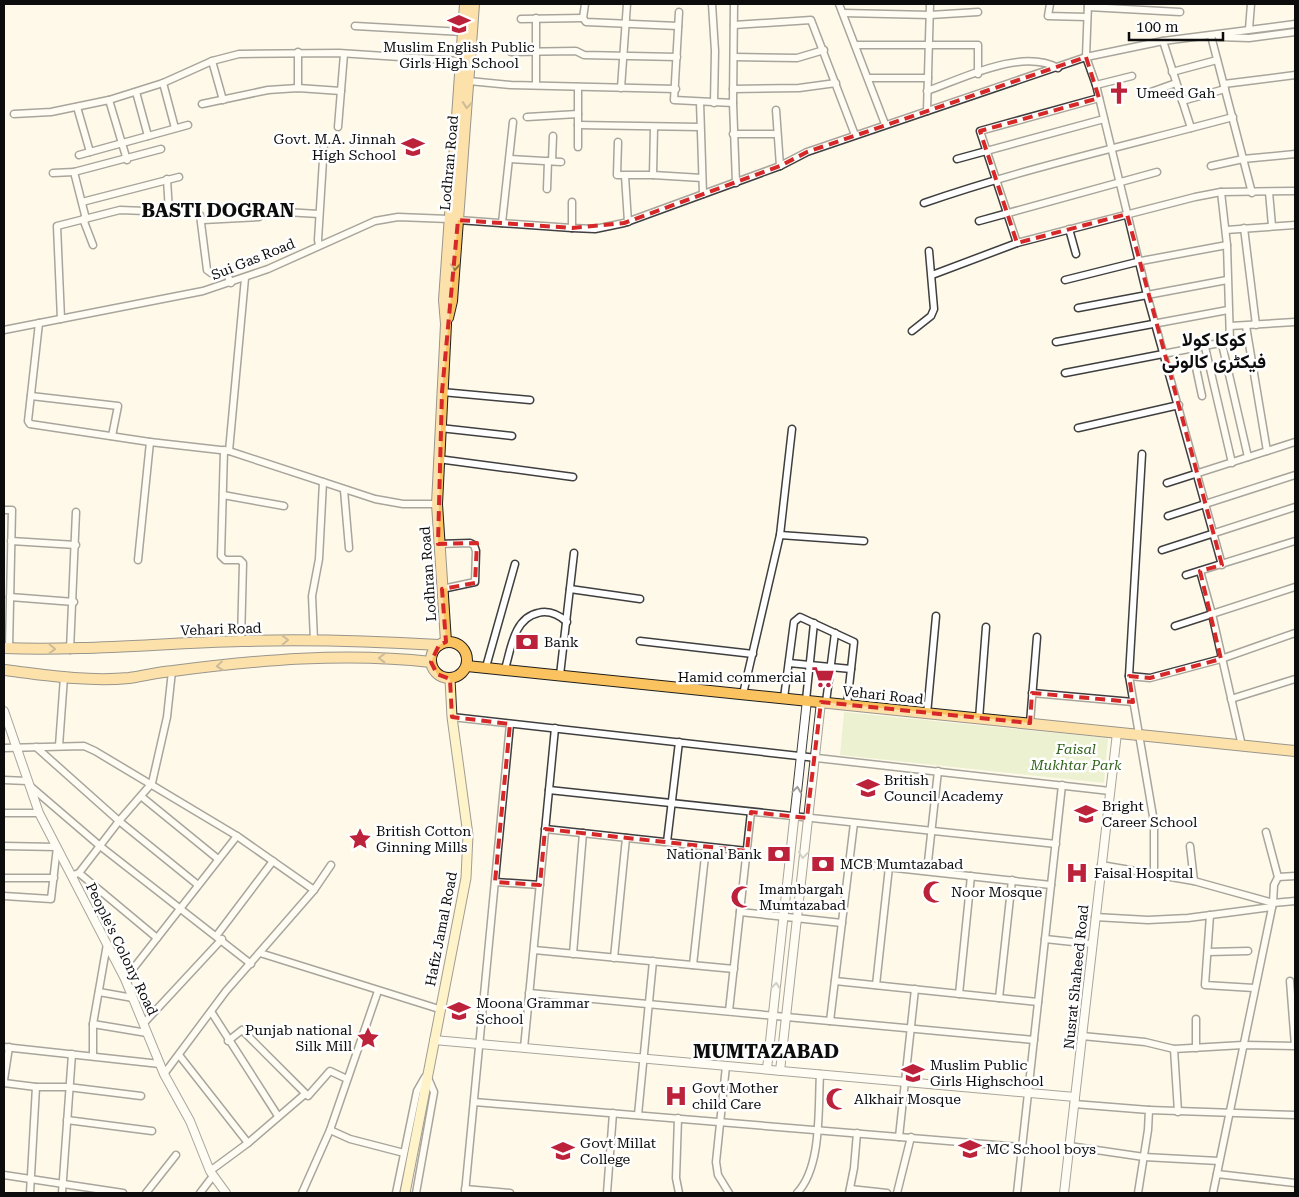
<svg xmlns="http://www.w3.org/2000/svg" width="1299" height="1197" viewBox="0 0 1299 1197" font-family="'Roboto Serif',Vazirmatn,serif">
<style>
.grass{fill:#d5e9b4}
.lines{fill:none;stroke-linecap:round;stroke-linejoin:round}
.minor-casing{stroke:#3f3f3f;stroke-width:9}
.tertiary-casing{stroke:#3f3f3f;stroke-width:10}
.secondary-casing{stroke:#2e2e2e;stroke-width:11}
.primary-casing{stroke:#1d1d1d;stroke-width:12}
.minor{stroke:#fff;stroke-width:6}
.tertiary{stroke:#fff;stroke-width:8}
.secondary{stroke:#ffeba5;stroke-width:9}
.primary{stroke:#fbc35f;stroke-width:10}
.oneway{stroke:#8f713a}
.oneway2{stroke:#9e9e9e}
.marked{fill:none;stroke:#d62828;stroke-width:4;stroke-dasharray:10 6;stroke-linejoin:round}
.labels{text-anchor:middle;stroke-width:5;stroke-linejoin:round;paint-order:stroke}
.poi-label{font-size:14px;fill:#0c0c0c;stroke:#fff;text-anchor:start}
.street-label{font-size:14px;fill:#0c0c0c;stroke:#fff}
.park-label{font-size:14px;font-style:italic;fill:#32631c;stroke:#fff}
.district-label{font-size:19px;font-weight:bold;fill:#0c0c0c;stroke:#fff}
</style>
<rect width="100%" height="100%" fill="#fff9ea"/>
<path class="grass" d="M844,712L1108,738L1104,783L840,755Z"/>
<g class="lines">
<defs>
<g id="minor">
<path d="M585,4L583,18L586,22L678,26"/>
<path d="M712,4L715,51L714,103"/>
<path d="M734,4L733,103L736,183"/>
<path d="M839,4L885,124"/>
<path d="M1050,4L1048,16L1087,17"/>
<path d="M1088,4L1086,57L1096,85L1147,295L1222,565"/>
<path d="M1088,7L1180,12"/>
<path d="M679,12L674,100L733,103"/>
<path d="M843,13L930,15L978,12"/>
<path d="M521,19L583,18"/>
<path d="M734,25L811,20L855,135"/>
<path d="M355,26L463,32"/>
<path d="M1249,29L1251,4"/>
<path d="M1211,36L1252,193"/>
<path d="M1219,37L1249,38L1295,32"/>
<path d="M1163,41L1191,128"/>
<path d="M855,45H978V74"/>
<path d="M511,52L576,51L584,55L677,57"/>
<path d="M734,57L797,58L824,50"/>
<path d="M212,61L223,100"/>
<path d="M1172,72L1217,60"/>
<path d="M868,78H928"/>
<path d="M469,81L511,85L676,89"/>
<path d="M163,83L175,128"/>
<path d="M536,84V18"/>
<path d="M1224,84L1295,75"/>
<path d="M1096,85L1132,76"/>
<path d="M298,88V52"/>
<path d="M621,88L627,4"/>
<path d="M733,89L799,88L836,83"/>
<path d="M927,91C964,78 1021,48 1058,68"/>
<path d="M136,92L148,136"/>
<path d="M1151,92L1176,83"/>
<path d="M109,100L127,160"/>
<path d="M1182,101L1225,89"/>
<path d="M700,102L703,194"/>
<path d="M202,104L268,90L298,88L341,91"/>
<path d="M77,107L90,152"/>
<path d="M776,110L780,166"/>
<path d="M927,111L930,4"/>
<path d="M14,114L51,112L109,100L163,83L212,61L239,54L339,53L461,61"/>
<path d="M527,117L578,114"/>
<path d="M578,125L700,127"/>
<path d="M338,127L344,54"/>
<path d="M733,134H777"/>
<path d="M618,142L617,175H653L702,178"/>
<path d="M578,147V87"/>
<path d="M79,155L188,125"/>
<path d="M510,159L561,162"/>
<path d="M957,159L1104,119"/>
<path d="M552,161L553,136"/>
<path d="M1211,166L1243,159L1295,154"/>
<path d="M74,172L86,219"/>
<path d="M53,173L74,172L161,149"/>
<path d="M653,175L654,127"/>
<path d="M625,176L628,222"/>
<path d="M167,179L169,212"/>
<path d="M547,189L548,161"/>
<path d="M1269,192L1272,226"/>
<path d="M82,202L179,177"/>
<path d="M924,203C1025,168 1129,145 1233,117"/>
<path d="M285,212L319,214"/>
<path d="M83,219L93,245"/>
<path d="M203,220L259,217"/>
<path d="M458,220L572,228L595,229L624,223L780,166L807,152L1086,57L1163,41L1295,24"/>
<path d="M979,221L1157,172"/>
<path d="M502,223L513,122"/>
<path d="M572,228V202"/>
<path d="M1244,228L1256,325"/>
<path d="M1069,229L1076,254"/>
<path d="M1226,230L1295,225"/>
<path d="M1017,243L980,131L1099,98"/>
<path d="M319,245L318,240L324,144"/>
<path d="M932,275L1017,243L1195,197L1221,192L1295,191"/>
<path d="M1065,280L1141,261L1227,245"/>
<path d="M1078,308L1227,280"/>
<path d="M61,319L57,226L120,210L195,213L200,215L207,270L211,273L226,272L231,283"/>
<path d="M39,323L28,421L30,424L150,442L229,451L375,499L403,504H437"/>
<path d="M1230,326L1295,322"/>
<path d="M4,330L203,291L268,269L375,221L398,217L449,219"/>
<path d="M912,331L931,316L934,309L929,251"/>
<path d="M1056,342L1228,310"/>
<path d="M1222,344L1248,457"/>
<path d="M1205,347L1232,463"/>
<path d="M1192,349L1202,396"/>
<path d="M1065,373L1230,341L1227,245L1221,192"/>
<path d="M442,392L530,400"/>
<path d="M31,396L118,406L112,436"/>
<path d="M440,428L512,436"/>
<path d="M1078,428L1179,405"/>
<path d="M224,450L221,556L225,560H240L243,563L241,641"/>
<path d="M229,451L245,278"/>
<path d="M1267,451L1295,442"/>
<path d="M1142,454L1129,676L1154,822V873"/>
<path d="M438,459L573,477"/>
<path d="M1167,483L1267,451L1246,326"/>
<path d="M344,490L349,548"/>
<path d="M223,495L284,506"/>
<path d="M4,510H12L9,648"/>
<path d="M1168,516L1295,475"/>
<path d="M780,535L864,541"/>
<path d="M11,541L76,545"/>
<path d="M438,544L470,543L474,545L476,551L475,582L442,589"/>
<path d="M1162,550L1295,507"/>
<path d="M138,560L150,442"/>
<path d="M1200,571L1212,614L1242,746"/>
<path d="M1186,575L1295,541"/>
<path d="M570,589L640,599"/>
<path d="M10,597L74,602"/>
<path d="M1175,626L1295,587"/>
<path d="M314,640L312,596L319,559L323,482"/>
<path d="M640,641L753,654"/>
<path d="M70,650L76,512"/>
<path d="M789,663L851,669"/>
<path d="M486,667L515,564"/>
<path d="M505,669C511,649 514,618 538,613C549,610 559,615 567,622"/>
<path d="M560,675L574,553"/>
<path d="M1129,676L1150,678L1221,659L1295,633"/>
<path d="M1032,693L1133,702"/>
<path d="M743,694L780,535L792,429"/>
<path d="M784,698L794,622L800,617L854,642L847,705"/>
<path d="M1231,699L1295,679"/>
<path d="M806,700L814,623"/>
<path d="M826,702L835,633"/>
<path d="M927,714L936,616"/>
<path d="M452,717L1110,791"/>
<path d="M979,719L986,627"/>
<path d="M1030,723L1037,637"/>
<path d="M59,746L64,677"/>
<path d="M36,747L119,821L198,885"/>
<path d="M4,748L84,746L95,751L237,836L314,890"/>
<path d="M4,780L27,781"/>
<path d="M30,786L100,846L251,964"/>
<path d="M549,790L1056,844"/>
<path d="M142,797L218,859"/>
<path d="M4,813H39"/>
<path d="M545,829L747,851"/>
<path d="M667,842L679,742"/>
<path d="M4,846L57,847L51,899L4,896"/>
<path d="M1190,846L1194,881"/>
<path d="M850,863L1051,885"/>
<path d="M1101,865L1194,881L1273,903L1295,901"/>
<path d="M927,871L938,771"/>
<path d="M79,873L119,821L152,783L167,717L172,671"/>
<path d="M76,874L79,873L157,938"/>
<path d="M1278,877L1295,876"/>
<path d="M4,878H54"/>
<path d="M495,882L540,885"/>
<path d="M740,912L842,923"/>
<path d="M1210,915L1205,985L1254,988"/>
<path d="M1095,917L1148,920L1188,918L1272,907"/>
<path d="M217,935L273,861"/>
<path d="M1045,939L1092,944"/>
<path d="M534,950L734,969"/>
<path d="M1208,952L1248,951"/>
<path d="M260,953L439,1009"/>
<path d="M573,954L583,833"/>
<path d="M614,958L626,838"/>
<path d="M693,965L706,847"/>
<path d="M125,979L237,836"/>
<path d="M835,981L1038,1002"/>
<path d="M876,985L889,867"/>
<path d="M99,992L133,998"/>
<path d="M529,993L1034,1040"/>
<path d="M959,994L971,876"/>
<path d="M999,998L1012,880"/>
<path d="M729,1011L751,812"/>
<path d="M212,1013L278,1116"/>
<path d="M830,1021L854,823"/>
<path d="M144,1023L222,939"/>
<path d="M93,1024L147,1033"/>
<path d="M1082,1036L1145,1042L1174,1049"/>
<path d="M228,1041L242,1030L308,1096L330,1071L347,1079"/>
<path d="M4,1047L160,1064"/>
<path d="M524,1048L555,728"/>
<path d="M1196,1048V1019"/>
<path d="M179,1055L248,1143"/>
<path d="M93,1056V1024L107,944"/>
<path d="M726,1066L716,1162L718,1175L729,1193"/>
<path d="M164,1074L226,991L314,890L331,865"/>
<path d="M4,1080L9,1047"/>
<path d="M4,1083L36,1087H68L141,1096"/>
<path d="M474,1102L1022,1147"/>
<path d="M1074,1104L1149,1110"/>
<path d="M1178,1112L1174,1049L1243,1045L1295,1046L1290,981"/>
<path d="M638,1115L653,961"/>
<path d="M678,1118L676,1178L679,1193"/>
<path d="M67,1120L152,1131"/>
<path d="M330,1130L350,1139L404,1153"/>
<path d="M899,1137L915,989"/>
<path d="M1069,1146L1144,1157L1219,1161"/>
<path d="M210,1171L248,1143L305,1094"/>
<path d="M1217,1174L1295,1183"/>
<path d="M4,1175L123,1193"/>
<path d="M465,1189L510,1193"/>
<path d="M850,1189L887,1193"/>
<path d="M30,1193L36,1087"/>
<path d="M62,1193L72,1054"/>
<path d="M146,1193L176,1155"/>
<path d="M200,1193L213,1176"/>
<path d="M302,1193L330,1130L378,991"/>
<path d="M396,1193L417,1091L425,1077"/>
<path d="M416,1193L434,1092L428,1078"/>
<path d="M465,1193L510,724"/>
<path d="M607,1193L613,1113"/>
<path d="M797,1193C822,1167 818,1109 820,1074"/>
<path d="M849,1193L854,1168L857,1133"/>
<path d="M897,1193L911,1137"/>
<path d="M1017,1193L1062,785"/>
<path d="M1138,1193L1148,1130L1149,1110L1295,1115"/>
<path d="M1213,1193L1273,903L1274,885L1278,877L1266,832"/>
</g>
<g id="tertiary">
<path d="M4,711L39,813L125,979L164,1074L190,1121L210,1171L226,1193"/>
<path d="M434,1040L1075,1097"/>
<path d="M767,1069L807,700"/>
<path d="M780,1071L821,702"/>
<path d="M1064,1193L1117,733"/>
</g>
<path id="secondary" d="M405,1193L466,878L468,835L452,717L450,679"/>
<g id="primary">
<path d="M448,318L452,301L474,4"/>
<circle cx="449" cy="660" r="18"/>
<path d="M446,642L437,504L446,324L444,300L465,4"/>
<path d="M4,648C83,651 162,643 242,641C308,639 373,641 439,645"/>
<path d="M467,666L1295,751"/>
<path d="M4,670C44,675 87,682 129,678C144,676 158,672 173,671C258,660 346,652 431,662"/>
</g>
</defs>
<use href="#minor" class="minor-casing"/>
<use href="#tertiary" class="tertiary-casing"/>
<use href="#secondary" class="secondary-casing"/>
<use href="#primary" class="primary-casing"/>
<use href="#minor" class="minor"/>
<use href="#tertiary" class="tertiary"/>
<use href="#secondary" class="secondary"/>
<use href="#primary" class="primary"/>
</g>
<defs><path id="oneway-chevron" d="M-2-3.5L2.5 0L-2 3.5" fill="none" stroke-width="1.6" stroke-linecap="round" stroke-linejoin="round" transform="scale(1.25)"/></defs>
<g class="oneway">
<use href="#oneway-chevron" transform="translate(467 105) rotate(95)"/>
<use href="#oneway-chevron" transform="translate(455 267) rotate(94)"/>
<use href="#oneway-chevron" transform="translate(285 640) rotate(-1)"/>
<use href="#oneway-chevron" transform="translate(52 649) rotate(2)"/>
<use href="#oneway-chevron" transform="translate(382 658) rotate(180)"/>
<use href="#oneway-chevron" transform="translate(220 666) rotate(174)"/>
</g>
<g class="oneway2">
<use href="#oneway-chevron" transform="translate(797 790) rotate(-83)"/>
<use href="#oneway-chevron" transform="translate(803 855) rotate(96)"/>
<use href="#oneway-chevron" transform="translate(776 986) rotate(-84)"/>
</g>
<path d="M0 0H1299V1197H0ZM1086,57L1099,98L980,131L1017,243L1127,214L1222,565L1200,571L1221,659L1150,678L1129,676L1133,702L1032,693L1030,723L821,702L807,818L751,812L747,851L545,829L540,885L495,882L510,724L452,717L450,679L437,674L431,662L439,645L446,642L442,589L475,583L477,543L438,544L442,392L458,220L572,228L624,223L780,166L807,152Z" fill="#fff9ea" fill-opacity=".55" fill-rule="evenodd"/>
<path class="marked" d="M1086,57L1099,98L980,131L1017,243L1127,214L1222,565L1200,571L1221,659L1150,678L1129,676L1133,702L1032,693L1030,723L821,702L807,818L751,812L747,851L545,829L540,885L495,882L510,724L452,717L450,679L437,674L431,662L439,645L446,642L442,589L475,583L477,543L438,544L442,392L458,220L572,228L624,223L780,166L807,152Z"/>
<defs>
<symbol id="school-bare" viewBox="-9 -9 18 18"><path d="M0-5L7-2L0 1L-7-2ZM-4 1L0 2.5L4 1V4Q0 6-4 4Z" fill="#bd223b" stroke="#fff" stroke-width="2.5" paint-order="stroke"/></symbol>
<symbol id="church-bare" viewBox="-9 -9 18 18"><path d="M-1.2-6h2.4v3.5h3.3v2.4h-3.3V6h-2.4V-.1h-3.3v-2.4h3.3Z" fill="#bd223b" stroke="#fff" stroke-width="2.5" paint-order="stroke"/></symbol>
<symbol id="bank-bare" viewBox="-9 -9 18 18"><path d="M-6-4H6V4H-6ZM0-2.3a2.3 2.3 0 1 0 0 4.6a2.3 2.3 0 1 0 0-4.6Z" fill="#bd223b" stroke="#fff" stroke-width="2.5" paint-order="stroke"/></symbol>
<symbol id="supermarket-bare" viewBox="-9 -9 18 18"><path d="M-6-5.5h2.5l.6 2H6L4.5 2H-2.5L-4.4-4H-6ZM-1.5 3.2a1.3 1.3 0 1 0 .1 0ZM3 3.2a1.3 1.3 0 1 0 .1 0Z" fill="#bd223b" stroke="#fff" stroke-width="2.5" paint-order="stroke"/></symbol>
<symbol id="sight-bare" viewBox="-9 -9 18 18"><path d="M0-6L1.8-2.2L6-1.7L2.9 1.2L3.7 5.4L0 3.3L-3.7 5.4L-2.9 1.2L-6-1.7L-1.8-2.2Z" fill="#bd223b" stroke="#fff" stroke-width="2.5" paint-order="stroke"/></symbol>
<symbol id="hospital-bare" viewBox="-9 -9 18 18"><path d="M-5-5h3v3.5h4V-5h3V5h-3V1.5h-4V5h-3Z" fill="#bd223b" stroke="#fff" stroke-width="2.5" paint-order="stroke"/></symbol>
<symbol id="mosque-bare" viewBox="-9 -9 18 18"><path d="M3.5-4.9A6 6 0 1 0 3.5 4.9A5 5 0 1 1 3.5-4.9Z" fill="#bd223b" stroke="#fff" stroke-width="2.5" paint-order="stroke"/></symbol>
</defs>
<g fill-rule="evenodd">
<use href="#school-bare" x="443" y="8" width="32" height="32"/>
<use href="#church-bare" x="1103" y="77" width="32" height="32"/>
<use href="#school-bare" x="397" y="131" width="32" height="32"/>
<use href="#bank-bare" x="511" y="626" width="32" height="32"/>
<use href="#supermarket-bare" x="807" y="661" width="32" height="32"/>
<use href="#school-bare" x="852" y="772" width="32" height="32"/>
<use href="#school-bare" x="1070" y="798" width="32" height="32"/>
<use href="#sight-bare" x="344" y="823" width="32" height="32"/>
<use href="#bank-bare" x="763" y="838" width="32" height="32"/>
<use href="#bank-bare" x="807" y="848" width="32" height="32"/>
<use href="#hospital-bare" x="1061" y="857" width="32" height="32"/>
<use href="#mosque-bare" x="918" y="876" width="32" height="32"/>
<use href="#mosque-bare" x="726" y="881" width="32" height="32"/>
<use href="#school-bare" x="443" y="995" width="32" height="32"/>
<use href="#sight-bare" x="352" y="1022" width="32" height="32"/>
<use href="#school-bare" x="897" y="1057" width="32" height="32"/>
<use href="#hospital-bare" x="660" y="1080" width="32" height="32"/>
<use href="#mosque-bare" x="821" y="1083" width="32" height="32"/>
<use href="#school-bare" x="954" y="1133" width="32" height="32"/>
<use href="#school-bare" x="547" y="1135" width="32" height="32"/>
</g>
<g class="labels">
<g class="poi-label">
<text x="459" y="52" text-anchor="middle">Muslim English Public<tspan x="459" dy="16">Girls High School</tspan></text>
<text x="1136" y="98">Umeed Gah</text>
<text x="396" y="144" text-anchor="end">Govt. M.A. Jinnah<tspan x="396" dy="16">High School</tspan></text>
<text x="544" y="647">Bank</text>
<text x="806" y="682" text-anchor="end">Hamid commercial</text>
<text x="884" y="785">British<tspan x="884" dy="16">Council Academy</tspan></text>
<text x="1102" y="811">Bright<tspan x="1102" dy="16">Career School</tspan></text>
<text x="376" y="836">British Cotton<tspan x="376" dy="16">Ginning Mills</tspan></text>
<text x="762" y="859" text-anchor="end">National Bank</text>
<text x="840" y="869">MCB Mumtazabad</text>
<text x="1094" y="878">Faisal Hospital</text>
<text x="759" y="894">Imambargah<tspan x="759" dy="16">Mumtazabad</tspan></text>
<text x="951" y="897">Noor Mosque</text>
<text x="476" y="1008">Moona Grammar<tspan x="476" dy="16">School</tspan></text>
<text x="352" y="1035" text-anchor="end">Punjab national<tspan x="352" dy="16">Silk Mill</tspan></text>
<text x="930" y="1070">Muslim Public<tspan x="930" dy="16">Girls Highschool</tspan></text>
<text x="692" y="1093">Govt Mother<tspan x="692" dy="16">child Care</tspan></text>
<text x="854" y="1104">Alkhair Mosque</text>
<text x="580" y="1148">Govt Millat<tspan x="580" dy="16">College</tspan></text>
<text x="986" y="1154">MC School boys</text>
</g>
<g class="street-label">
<text transform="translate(449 163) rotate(-85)" y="5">Lodhran Road</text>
<text transform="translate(253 259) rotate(-22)" y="5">Sui Gas Road</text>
<text transform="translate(428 574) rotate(-94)" y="5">Lodhran Road</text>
<text transform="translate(221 629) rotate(-2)" y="5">Vehari Road</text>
<text transform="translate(883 695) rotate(6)" y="5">Vehari Road</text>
<text transform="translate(441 929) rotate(-79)" y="5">Hafiz Jamal Road</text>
<text transform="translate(122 949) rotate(64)" y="5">People's Colony Road</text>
<text transform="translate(1076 977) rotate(-84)" y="5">Nusrat Shaheed Road</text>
</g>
<g class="park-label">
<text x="1076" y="754">Faisal<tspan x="1076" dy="16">Mukhtar Park</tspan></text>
</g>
<g class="district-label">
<text x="218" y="217">BASTI DOGRAN</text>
<text x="1214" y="346">کوکا کولا<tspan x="1214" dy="22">فیکٹری کالونی</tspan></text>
<text x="766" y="1058">MUMTAZABAD</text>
</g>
</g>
<rect width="1299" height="1197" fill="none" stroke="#0c0c0c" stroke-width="10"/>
<path d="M1129 32v8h94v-8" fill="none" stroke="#0c0c0c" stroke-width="2.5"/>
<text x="1136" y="32" font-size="15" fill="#0c0c0c" stroke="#ffffff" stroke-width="4" paint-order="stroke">100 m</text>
</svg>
